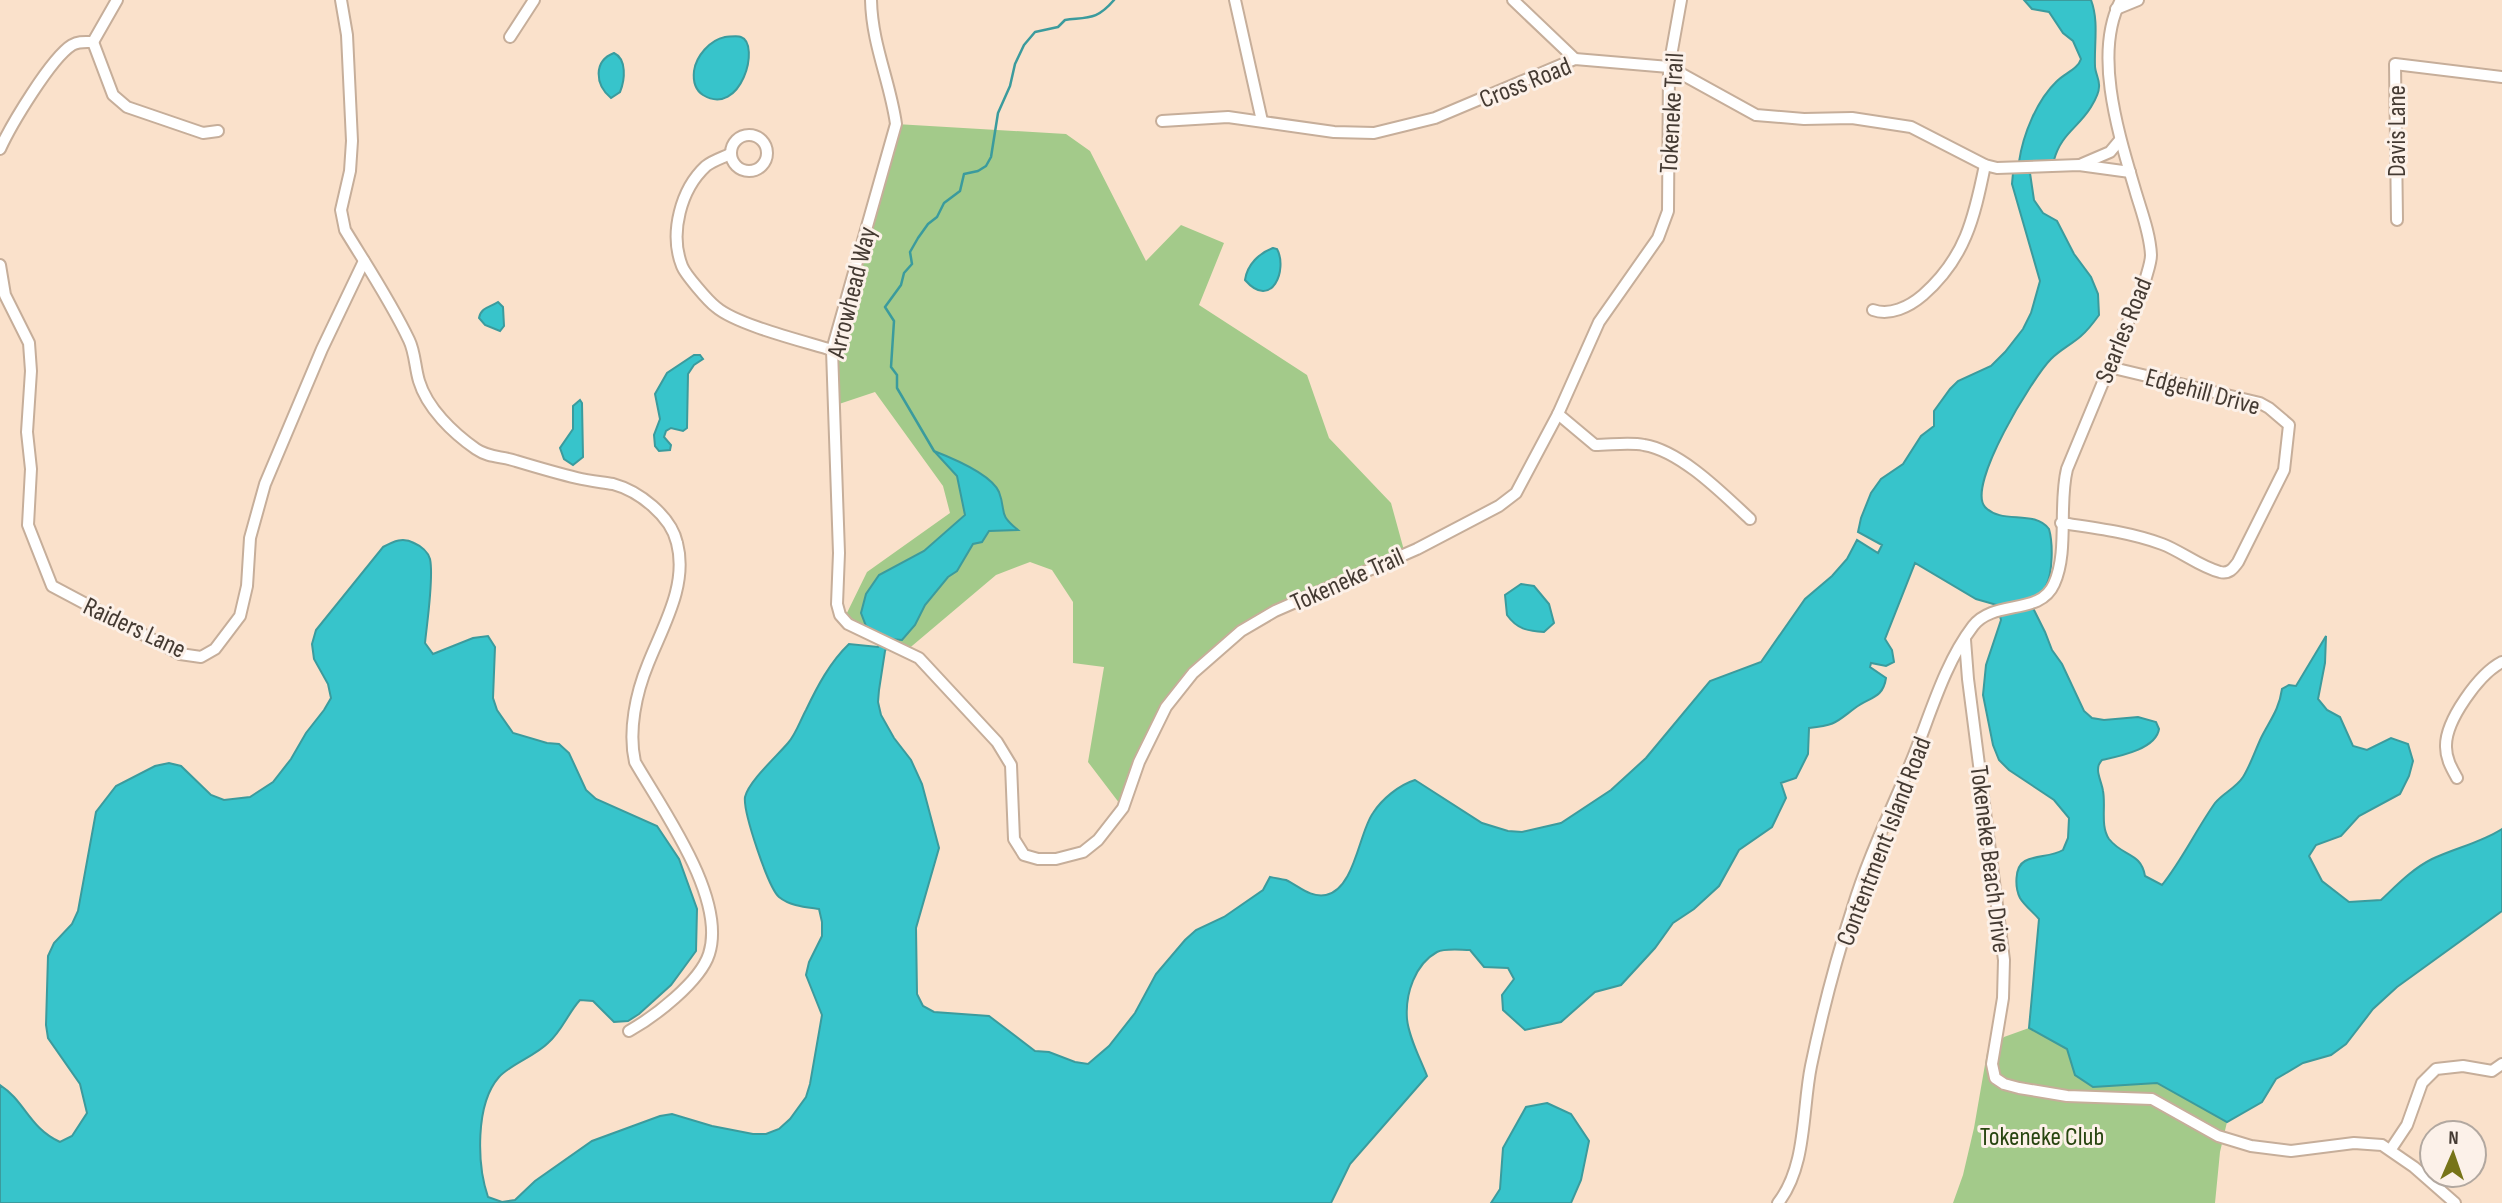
<svg xmlns="http://www.w3.org/2000/svg" width="2502" height="1203" viewBox="0 0 2502 1203" font-family="'Sofia Sans Condensed',sans-serif">
<style>
.green{fill:#a3ca8a}
.water{fill:#37c4cb;stroke:#3b9b9d;stroke-width:2}
.lines{fill:none;stroke-linecap:round;stroke-linejoin:round}
.stream{stroke:#3b9b9d;stroke-width:2.5}
.minor-casing{stroke:#c6ae9a;stroke-width:14}
.minor{stroke:#fff;stroke-width:10}
.labels{text-anchor:middle;stroke-width:6;stroke-linejoin:round;paint-order:stroke}
.street-label{font-size:26px;fill:#443a32;stroke:#fcf1e9}
.park-label{font-size:26px;fill:#284510;stroke:#fcf1e9}
</style>
<rect width="100%" height="100%" fill="#fae1cb"/>
<g class="green">
<path d="M896,124L1066,134L1090,151L1146,261L1181,225L1224,243L1199,305L1307,375L1329,438L1391,503L1405,554L1241,631L1166,707L1123,808L1088,762L1104,667L1073,663V602L1052,570L1030,562L996,575L906,651L843,621L867,572L950,513L943,486L875,392L833,406L832,350Z"/>
<path d="M2029,1028L2067,1049L2075,1075L2093,1087L2157,1083L2227,1122L2220,1152L2215,1203H1953L1963,1175L1974,1128L1987,1053L2004,1037Z"/>
</g>
<g class="water">
<path d="M2024,0H2091C2099,21 2094,44 2095,66C2095,73 2100,80 2099,87C2099,94 2094,102 2091,107C2078,128 2061,134 2054,160L2019,162C2023,134 2037,100 2057,81C2065,73 2078,69 2081,59L2073,41L2063,33L2049,12L2032,9Z"/>
<path d="M725,37C729,37 737,35 741,37C761,44 741,118 703,95C694,89 693,80 694,71C696,56 710,40 725,37Z"/>
<path d="M614,53C627,59 625,80 620,92L611,98C595,85 593,61 614,53Z"/>
<path d="M2013,173H2030L2034,200L2043,213L2057,221L2074,254L2091,277L2098,294L2099,315C2094,322 2088,330 2081,336C2072,344 2060,350 2051,359C2033,377 1966,486 1985,507C2002,525 2034,509 2049,529C2053,543 2053,572 2046,586C2043,593 2035,596 2029,600L2045,632L2052,650L2062,664L2084,711L2092,718L2104,720L2138,717L2156,722L2159,729C2156,749 2120,756 2102,760C2099,764 2098,765 2098,770C2098,776 2102,784 2103,791C2106,806 2100,826 2109,839C2123,857 2141,852 2145,876L2162,885C2182,860 2196,830 2215,803C2223,793 2236,788 2243,777C2250,766 2255,751 2261,738C2270,720 2279,710 2282,689L2289,685L2296,686L2326,636L2325,663L2318,699L2327,710L2340,717L2353,746L2367,750L2391,738L2408,744L2413,761L2409,776L2400,794L2359,816L2341,836L2316,845L2309,856L2322,881L2349,902L2381,900C2396,886 2412,869 2432,859C2455,848 2480,843 2502,829V911L2397,987L2373,1009L2346,1044L2331,1055L2303,1063L2276,1079L2262,1102L2227,1122L2157,1083L2093,1087L2075,1075L2067,1049L2029,1028L2039,919C2033,912 2024,905 2020,898C2015,888 2014,867 2025,861C2036,855 2051,857 2063,850L2068,838L2069,818L2054,800L2009,770L1999,760L1993,745L1983,695L1986,665L2001,620L1997,605L1976,599L1915,563L1885,639L1892,650L1894,662L1886,666L1871,663L1870,667L1886,678C1883,699 1869,697 1855,708C1835,723 1836,725 1809,728L1808,754L1796,778L1781,783L1786,798L1772,827L1739,850L1719,886L1694,909L1673,923L1655,948L1621,985L1595,992L1561,1022L1525,1030L1503,1010L1502,995L1514,979L1508,968L1484,967L1470,950C1460,950 1445,948 1437,952C1415,964 1405,994 1407,1019C1409,1038 1420,1058 1427,1076L1350,1164L1331,1203H0V1085C25,1101 29,1128 60,1142L72,1136L87,1113L80,1084L48,1038L46,1025L48,956L54,943L72,924L78,911L96,812L116,786L155,766L169,763L181,766L211,795L224,800L250,797L273,782L291,759L306,733L324,710L331,698L328,684L314,659L312,644L316,630L383,547C394,541 403,537 414,543C421,546 428,552 430,559C434,578 427,622 425,643L433,654L473,638L488,636L495,647L493,698L497,710L513,733L547,743L559,744L569,753L586,790L596,799L657,826L679,859L697,909L696,951L671,985L639,1014L628,1021L614,1022L593,1001L580,1000C568,1013 562,1031 548,1043C535,1056 511,1064 499,1077C475,1104 477,1165 488,1197L502,1202L515,1200L535,1181L592,1141L660,1116L672,1114L712,1126L753,1134H766L779,1129L790,1119L806,1097L810,1084L822,1015L806,975L809,962L822,936V922L819,909C805,907 790,906 779,897C768,887 743,812 745,797C749,781 777,756 788,743C796,734 800,721 806,710C817,687 830,662 849,644L878,647L883,635L866,626L861,613L866,594L879,575L924,551L965,515L957,476L934,451C952,458 991,474 999,492C1007,513 997,513 1018,530L989,531L982,542L973,544L957,571L948,577L925,605L915,625L902,640L891,639L885,651L879,690L878,702L881,715L894,738L911,760L922,784L939,848L916,928L917,994L923,1006L934,1012L989,1016L1035,1051L1049,1052L1075,1062L1088,1064L1109,1046L1135,1013L1156,974L1185,940L1196,930L1224,917L1263,890L1270,877C1275,878 1281,879 1286,880C1299,886 1310,898 1326,895C1355,889 1359,832 1373,813C1382,799 1399,785 1415,780L1482,823L1508,831L1522,832L1561,823L1611,790L1646,758L1710,681L1761,662L1805,599L1832,576L1847,559L1857,540L1878,553L1882,545L1858,532L1861,518L1871,493L1881,479L1903,464L1921,436L1934,426V411L1950,389L1958,381L1991,366L2005,352L2023,329L2031,313L2040,281L2012,184Z"/>
<path d="M1273,248L1277,249C1288,269 1272,311 1245,280C1247,265 1259,253 1273,248Z"/>
<path d="M498,302L503,307L504,326L500,331L485,325L479,318C481,307 491,307 498,302Z"/>
<path d="M694,355H700L703,359L694,365L688,374L687,428L683,431L671,428L666,431L664,437L671,445L670,450L659,451L655,446L654,435L660,419L655,394L667,373Z"/>
<path d="M580,400L582,403L583,457L573,465L564,459L560,448L573,429V406Z"/>
<path d="M1521,584L1534,586L1549,604L1554,623L1544,632C1527,631 1517,629 1507,615L1505,595Z"/>
<path d="M1547,1103L1571,1114L1589,1141L1581,1180L1571,1203H1491L1500,1189L1503,1148L1526,1107Z"/>
</g>
<g class="lines">
<path class="stream" d="M934,451L897,388V375L891,367L894,321L885,307L901,285L904,273L912,264L910,252L918,238L928,224L937,217L944,203L960,191L964,174L978,171L986,166L991,157L998,113L1010,86L1015,64L1024,45L1035,32L1058,27L1065,20C1089,17 1097,20 1114,0"/>
<defs>
<g id="minor">
<path d="M341,0L347,35L352,141L350,171L341,210L345,230C367,266 391,302 409,340C415,352 415,368 419,381C427,408 453,433 476,449C489,458 502,456 516,461C536,467 556,473 577,478C589,481 601,482 613,484C639,491 671,516 677,543C688,585 663,626 648,664C636,693 628,731 635,762C662,809 727,898 709,954C700,982 654,1017 629,1031"/>
<path d="M871,0C872,45 890,81 896,124L832,350L839,553L837,604L840,615L848,624L919,658L997,742L1011,765L1014,839L1024,855L1038,859H1056L1083,852L1098,840L1123,808L1139,762L1166,707L1193,673L1241,631L1275,611L1417,549L1499,506L1516,493L1558,414L1599,322L1658,238L1668,211L1669,67L1681,0"/>
<path d="M1235,0L1262,121"/>
<path d="M1513,0L1575,59"/>
<path d="M2116,9L2138,0"/>
<path d="M510,37L534,0"/>
<path d="M93,42L113,95L127,107L203,133L218,131"/>
<path d="M1162,121L1228,117L1334,132L1374,133L1435,118L1575,59L1669,67L1756,115L1804,119L1852,118L1911,127L1985,165L1997,168L2079,165L2130,172"/>
<circle cx="749" cy="153" r="18"/>
<path d="M0,149C11,125 51,58 72,45C79,41 85,42 93,42L117,0"/>
<path d="M730,154C722,158 714,160 706,166C681,189 669,233 682,266C685,274 708,301 716,307C737,325 803,341 832,350"/>
<path d="M2082,164L2110,152L2120,140"/>
<path d="M2397,220L2395,64L2502,77"/>
<path d="M0,265L5,295L29,343L31,371L27,432L31,469L28,525L52,586L180,654L201,657L215,649L240,616L247,586L250,538L265,484L322,349L364,261"/>
<path d="M1873,310C1890,316 1909,307 1923,295C1965,258 1974,219 1985,165"/>
<path d="M1558,414L1595,445C1611,445 1629,442 1644,445C1681,451 1723,494 1750,519"/>
<path d="M2061,523C2095,528 2129,532 2162,544C2181,551 2200,567 2220,572C2229,574 2233,569 2238,562L2284,470L2289,425L2269,408L2260,403L2109,367"/>
<path d="M1965,640L1968,679L2004,960L2003,998L1992,1064L1995,1078L2004,1084L2019,1088L2067,1096L2152,1099L2218,1136L2251,1146L2291,1151L2354,1143L2382,1145L2414,1167L2455,1203"/>
<path d="M2457,778C2452,769 2446,759 2446,747C2445,721 2479,674 2502,662"/>
<path d="M2391,1149L2407,1125L2422,1083L2436,1069L2463,1066L2492,1071L2502,1064"/>
<path d="M1778,1203C1807,1166 1802,1110 1811,1066C1822,1013 1836,959 1853,907C1868,857 1892,809 1912,760C1930,716 1944,664 1973,626C1994,599 2040,616 2054,584C2069,551 2058,505 2067,469L2145,281C2147,273 2151,263 2151,255C2150,234 2142,213 2136,193C2120,138 2092,54 2121,0"/>
</g>
</defs>
<use href="#minor" class="minor-casing"/>
<use href="#minor" class="minor"/>
</g>
<g class="labels">
<g class="street-label">
<text transform="translate(1525 82) rotate(-22)" y="9">Cross Road</text>
<text transform="translate(1671 113) rotate(-87)" y="9">Tokeneke Trail</text>
<text transform="translate(2396 131) rotate(-90)" y="9">Davis Lane</text>
<text transform="translate(851 292) rotate(-76)" y="9">Arrowhead Way</text>
<text transform="translate(2123 330) rotate(-68)" y="9">Searles Road</text>
<text transform="translate(2203 391) rotate(15)" y="9">Edgehill Drive</text>
<text transform="translate(1347 579) rotate(-24)" y="9">Tokeneke Trail</text>
<text transform="translate(135 627) rotate(25)" y="9">Raiders Lane</text>
<text transform="translate(1883 841) rotate(-69)" y="9">Contentment Island Road</text>
<text transform="translate(1991 859) rotate(83)" y="9">Tokeneke Beach Drive</text>
</g>
<g class="park-label">
<text x="2042" y="1145">Tokeneke Club</text>
</g>
</g>
<g transform="translate(2453 1154) rotate(2)"><circle r="33" fill="#fcf1e9" stroke="#b2a8a0" stroke-width="2"/>
<path d="M0-5L12 26L0 18L-12 26Z" fill="#777418"/>
<text y="-10" font-size="19" font-weight="bold" text-anchor="middle" fill="#443a32">N</text>
</g>
</svg>
